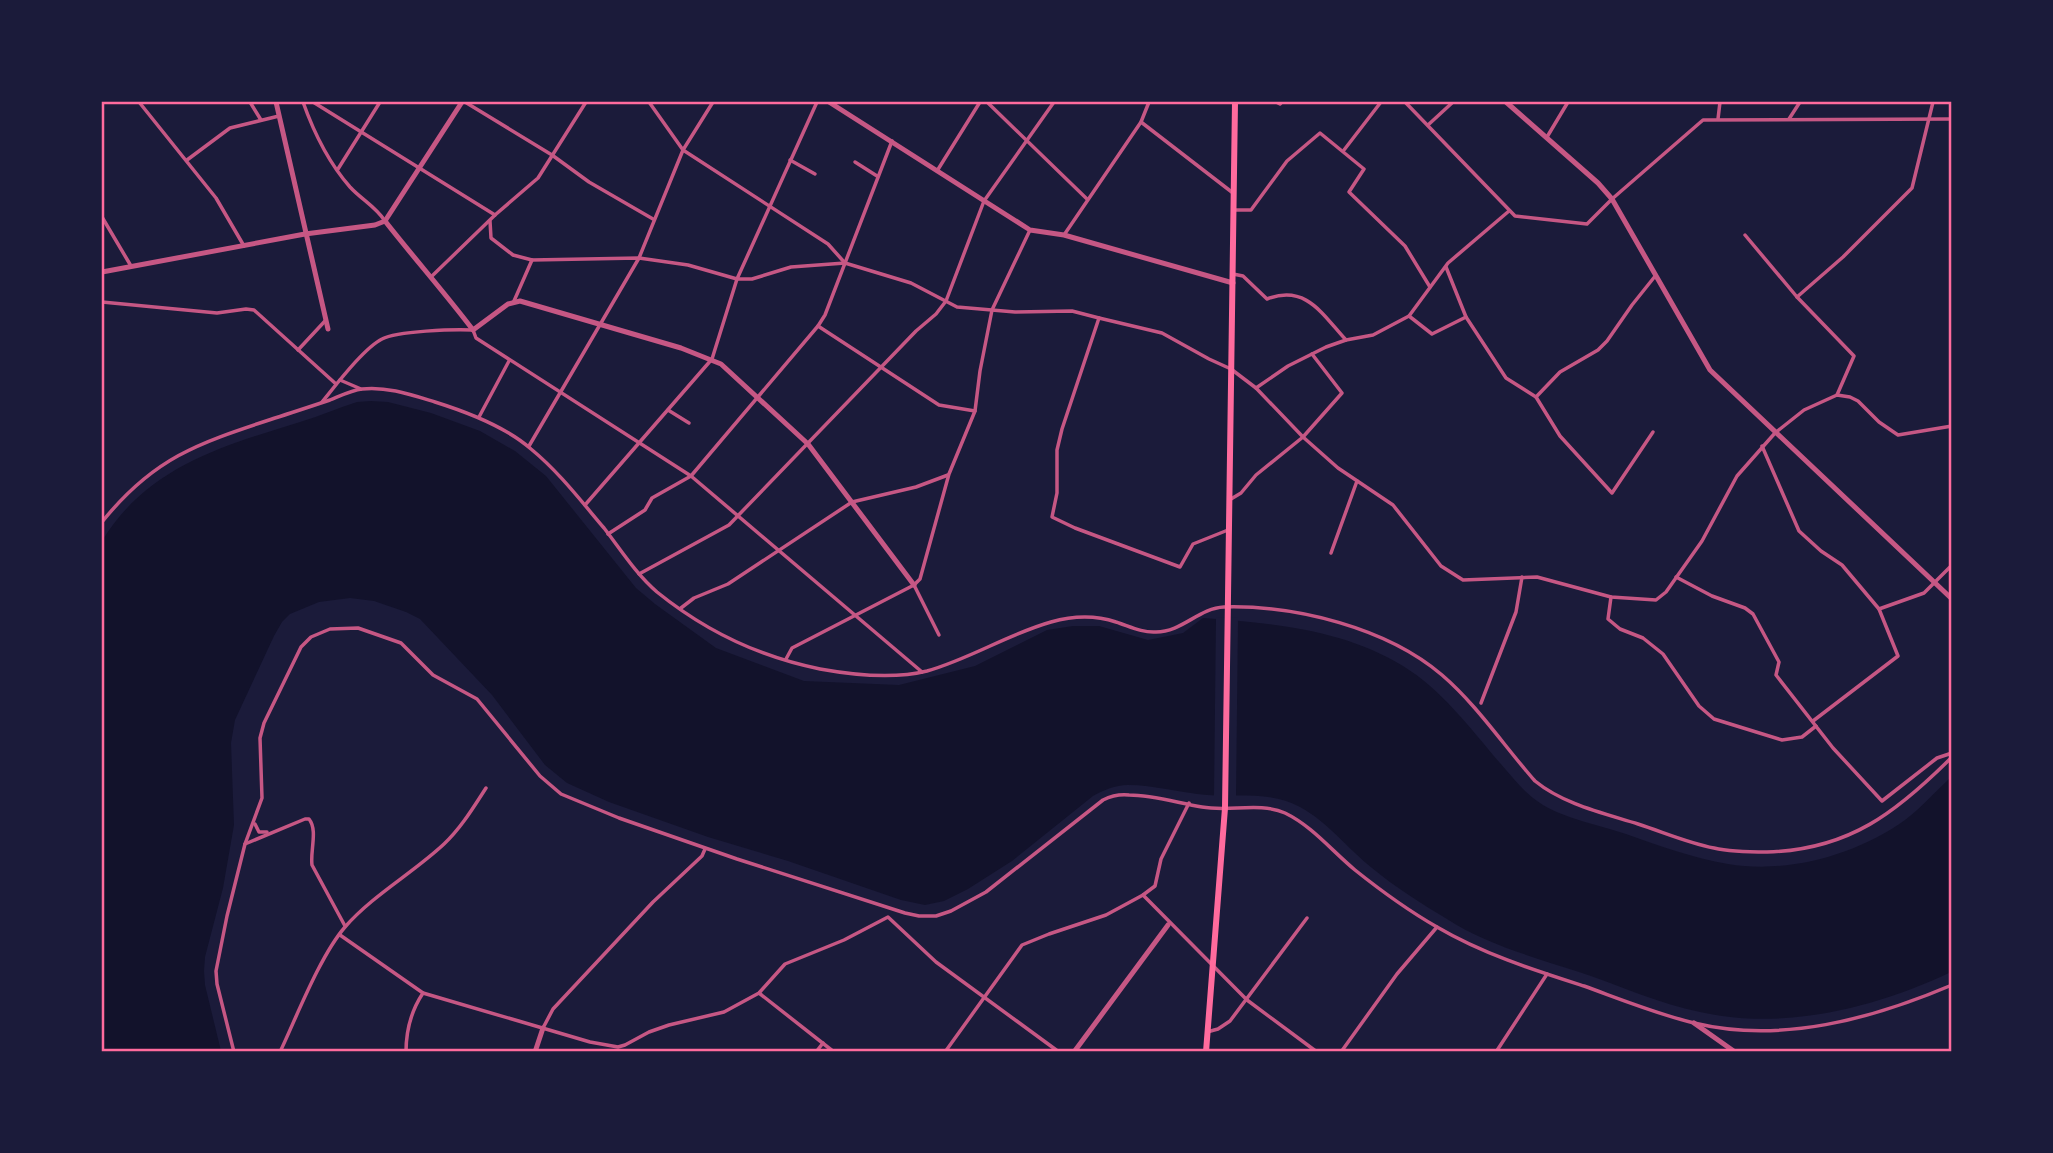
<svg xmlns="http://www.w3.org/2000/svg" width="2053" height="1153" viewBox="0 0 2053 1153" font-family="'DM Sans',sans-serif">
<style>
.water{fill:#12122b}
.pier{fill:#1b1b3a}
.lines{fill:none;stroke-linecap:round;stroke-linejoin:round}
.minor{stroke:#c65784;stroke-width:3.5}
.tertiary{stroke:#c65784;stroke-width:5}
.primary{stroke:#ff6b9d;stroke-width:6}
.neatline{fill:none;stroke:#ff6b9d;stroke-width:2.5}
</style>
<rect width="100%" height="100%" fill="#1b1b3a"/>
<path class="water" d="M371,401L388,402L431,413L480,431L515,451L546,476L636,588L655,604L716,648L804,681L899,685L975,666L1047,630L1073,626H1099L1148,640L1183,633L1203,618C1272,623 1343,629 1403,666C1442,690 1470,728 1500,763C1511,775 1520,788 1533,798C1558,818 1597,824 1626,834C1660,846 1693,858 1728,864C1788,874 1856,855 1905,820C1921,808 1936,791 1951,777V972C1875,1008 1784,1031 1700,1012C1660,1004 1618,985 1579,972C1536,958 1485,944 1447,919C1422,904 1395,887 1372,868C1348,849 1328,822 1300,807C1271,791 1238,797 1207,795C1181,793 1154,785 1128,785C1115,785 1104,790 1093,796L1012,861L968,889L944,901L925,905L901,900L788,861L708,837L609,802L567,783L545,765L492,695L420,619L406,612L374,601L350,598L319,602L290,614L282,622L274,636L235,720L231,743L234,825L223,888L205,957L204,971L205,985L221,1051H102V541C147,467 222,446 300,422C320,416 338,408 357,402Z"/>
<path class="pier" d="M1216,617L1238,618L1236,797H1214Z"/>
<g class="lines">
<g class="minor">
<path d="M139,102L216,198L244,246"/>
<path d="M250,102L261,120"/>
<path d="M303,102C314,133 328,162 350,187C362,200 375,206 385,221"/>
<path d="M313,102L495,215"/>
<path d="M465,102L552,155L589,182L653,219"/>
<path d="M649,102L683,150L828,244L845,263L911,283L957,307L1015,312L1072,311L1099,318"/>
<path d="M987,102L1087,199"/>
<path d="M1276,102L1280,104L1282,102"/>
<path d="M1405,102L1515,216L1587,224L1612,199L1703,120L1952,119"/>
<path d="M1718,119L1720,102"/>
<path d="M1789,119L1800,102"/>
<path d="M1141,122L1233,193"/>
<path d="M1428,125L1453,102"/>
<path d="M1547,137L1568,102"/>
<path d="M1344,150L1381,102"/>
<path d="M187,160L230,128L279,116"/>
<path d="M790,160L815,174"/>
<path d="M855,162L877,176"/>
<path d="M338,169L380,102"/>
<path d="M937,171L980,102"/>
<path d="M1233,210H1251L1287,161L1320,133L1364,169L1349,192L1405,246L1430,287"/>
<path d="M102,217L131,266"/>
<path d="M490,221L491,238L513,255L532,260L514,301"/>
<path d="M1064,235L1141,122L1149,102"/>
<path d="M1745,235L1797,297L1854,356L1837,395"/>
<path d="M532,260L639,258L688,265L737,279H752L791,267L845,263"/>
<path d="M1446,267L1466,317"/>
<path d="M1233,274L1243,276L1267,299C1306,284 1322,314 1346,340"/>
<path d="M431,277L495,215L538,178L586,102"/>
<path d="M1797,297L1843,257L1912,188L1933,102"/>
<path d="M102,302L217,313L246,309L254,310L336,384"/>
<path d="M1409,316L1432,334L1466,317L1506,378L1536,397L1560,372L1598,350L1607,341L1632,305L1656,275"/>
<path d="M818,326L939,405L975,411"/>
<path d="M298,350L325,321"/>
<path d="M340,380L361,389"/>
<path d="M1256,388L1288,366L1326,347L1346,340L1373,335L1409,316L1448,263L1509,211"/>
<path d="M1536,397L1560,436L1612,493L1653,432"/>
<path d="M322,402C336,385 364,348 382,339C397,331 454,329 473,330L476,338L691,476L922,672"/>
<path d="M668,410L689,423"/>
<path d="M479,417L509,361"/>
<path d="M529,446L639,258L683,150L713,102"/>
<path d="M1762,446L1799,531L1821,551L1842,565L1879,609L1898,656L1813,721"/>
<path d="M1231,499L1241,493L1256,475L1303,437L1342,393L1312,354"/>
<path d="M585,505L712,359L737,279L817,102"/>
<path d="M102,522C154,457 199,443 275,418C294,412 312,406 330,400C340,396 352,390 362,389C386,386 412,395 435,402C467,412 505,426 531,449C559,472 581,501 604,528C621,550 636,574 657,592C704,630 760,657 820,669C853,675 895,679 927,671C970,659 1008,634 1051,622C1072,616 1095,615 1116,622C1129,626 1142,633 1156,632C1182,632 1199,608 1224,607C1296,605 1387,628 1442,675C1477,705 1504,746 1535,781C1563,804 1603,813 1638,824C1663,832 1688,843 1714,848C1731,852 1750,852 1767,852C1849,850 1897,812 1952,757"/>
<path d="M1228,530L1193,544L1180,567L1075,528L1052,517L1057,493V450L1062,429L1099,318L1162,333L1209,359L1231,369L1256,388L1303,437L1338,468L1393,505L1441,566L1463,580L1537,577L1611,597L1656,600L1666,592L1702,541L1737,476L1775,433L1804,410L1837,395L1850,397L1858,401L1879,422L1898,435L1952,426"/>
<path d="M608,534L645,510L652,498L691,476L818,326L825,315L892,141"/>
<path d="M1331,553L1357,481"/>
<path d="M639,574L729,525L916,331L936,314L946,301L984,201L1054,102"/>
<path d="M1676,577L1712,596L1745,608L1753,614L1779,662L1776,675L1833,748L1882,801L1937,758L1952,753"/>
<path d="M914,585L939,635"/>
<path d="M1611,597L1608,619L1620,629L1643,638L1663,654L1699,706L1714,719L1782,740L1802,737L1816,726"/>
<path d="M681,608L694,598L728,584L852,502L916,487L948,475"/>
<path d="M1879,609L1924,593L1952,565"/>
<path d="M786,659L792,648L914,585L920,579L949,474L975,411L980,371L992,310L1030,230"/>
<path d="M1481,703L1516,612L1522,577"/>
<path d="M255,824L259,832H267"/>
<path d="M245,844L305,819H309C318,830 310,851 312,865L345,926"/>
<path d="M1143,895L1247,1000L1317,1052"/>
<path d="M340,935L423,993L590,1042L618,1047L625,1045L649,1032L669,1025L724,1012L759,993L785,964L844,940L888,917L936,962L1059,1052"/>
<path d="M759,993L834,1052"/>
<path d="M543,1028L553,1009L653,902L702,856L705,849"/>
<path d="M1207,1032L1218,1029L1230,1021L1307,918"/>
<path d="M234,1052L217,984L216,971L227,916L245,844L262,798L260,738L264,723L301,647L311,637L330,629L358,628L401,643L433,675L477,699L540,776L561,794L619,818L737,859L905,913L919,916H936L951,911L986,892L1103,800C1111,796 1120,794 1129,795C1153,795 1178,803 1202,807C1229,812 1260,802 1285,813C1312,826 1332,851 1355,870C1380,890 1409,911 1437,927C1483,954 1534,970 1584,986C1620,999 1657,1014 1694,1023C1781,1044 1872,1019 1952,985"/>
<path d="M280,1052C297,1016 320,956 345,927C373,895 413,873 444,844C461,828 473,808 486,788"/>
<path d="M406,1052C406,1030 411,1011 423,993"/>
<path d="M816,1052L823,1043"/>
<path d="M945,1052L1022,945L1049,934L1106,915L1143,895L1155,886L1161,859L1189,803"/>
<path d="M1341,1052L1397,974L1437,927"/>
<path d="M1496,1052L1547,974"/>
</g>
<g class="tertiary">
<path d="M276,102L328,329"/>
<path d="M829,102L1030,230L1064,235L1233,283"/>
<path d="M1506,102L1598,183L1612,199L1710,370L1952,599"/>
<path d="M385,221C414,258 445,293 473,330L508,304L520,301L681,348L721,364L808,444L914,585"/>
<path d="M102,272L305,234L375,225L385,221L462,102"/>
<path d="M1694,1023L1735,1052"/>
<path d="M535,1052L543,1028"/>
<path d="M1074,1052L1168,925"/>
</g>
<path class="primary" d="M1206,1052L1225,808L1235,102"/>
</g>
<rect width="2053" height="1153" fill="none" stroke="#1b1b3a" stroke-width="206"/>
<rect x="103" y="103" width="1847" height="947" class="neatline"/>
</svg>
